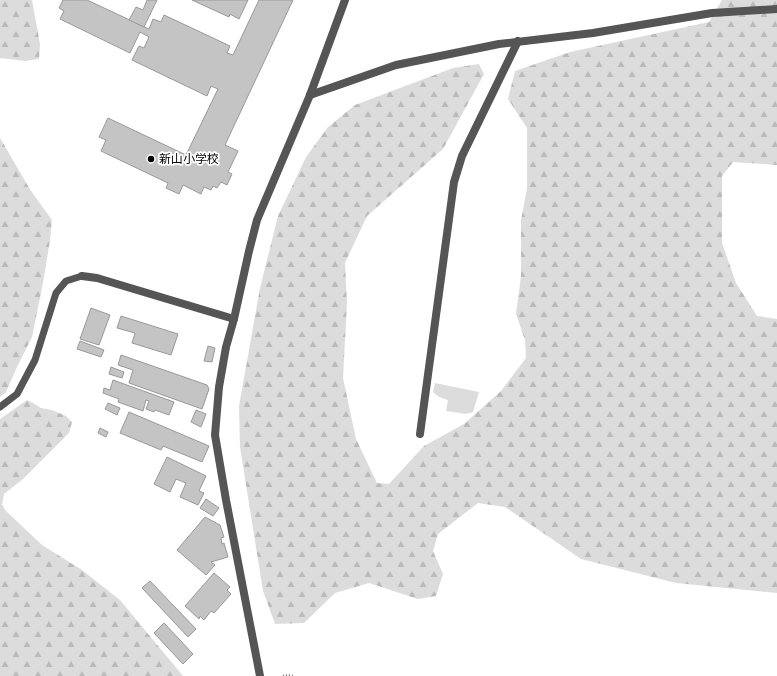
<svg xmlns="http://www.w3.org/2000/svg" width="777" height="676" viewBox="0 0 777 676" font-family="Ubuntu,'Noto Sans JP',sans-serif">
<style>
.green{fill:#dcdcdc}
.forest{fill:url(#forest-firs)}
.building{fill:#c4c4c4;stroke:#999}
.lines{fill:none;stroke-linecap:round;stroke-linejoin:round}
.path{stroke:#777;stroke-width:2.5;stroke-dasharray:1 2;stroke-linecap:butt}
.service{stroke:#555;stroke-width:7}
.minor{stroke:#555;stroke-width:8}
.tertiary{stroke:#555;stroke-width:8}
.poi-dot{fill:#000;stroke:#fff;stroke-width:1.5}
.labels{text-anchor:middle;stroke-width:3.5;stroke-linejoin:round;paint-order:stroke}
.poi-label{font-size:12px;fill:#000;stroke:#fff;text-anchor:start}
</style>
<defs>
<pattern id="forest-firs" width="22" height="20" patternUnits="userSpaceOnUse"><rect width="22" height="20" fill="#dcdcdc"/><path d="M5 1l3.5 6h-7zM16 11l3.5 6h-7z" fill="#bbb"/></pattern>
</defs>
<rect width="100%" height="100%" fill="#fff"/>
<path class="green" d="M435,383L479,392L473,412L466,414L446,411L448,400L439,397L433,392Z"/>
<g class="forest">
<path d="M0,0H32L40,44L39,59L25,61L1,58L0,59Z"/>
<path d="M722,0H777V165L733,162L722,176V243L736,283L757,316L777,319V593L676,583L581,559L505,507L478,503L438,534L433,551L443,574L436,596L418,599L369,583L335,593L304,623L275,624L263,591L240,447L239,406L260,288L278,216L306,157L328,127L355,105L453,68L479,64L484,74L443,149L367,216L345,263L347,303L343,378L356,439L377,483L389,484L424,446L464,424L501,391L526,358L525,340L516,314L521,276V220L527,189V128L508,99L515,71L570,52L709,22Z"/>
<path d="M0,136V138L31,191L52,220L50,240L43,283L32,337L17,367L6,392L0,397Z"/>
<path d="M27,400L33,403L41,408L52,410L66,416L72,422L69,433L23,479L4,494L2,505L6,511L42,545L82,570L120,600L183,676H0V419Z"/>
</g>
<g class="building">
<path d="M63,0H87L149,29L153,19L161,22L164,15L230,46L227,53L233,55L259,0H293L225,145L238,151L228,172L232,174L227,185L221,182L217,188L213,186L211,190L204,187L201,194L183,185L179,194L166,188L168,183L101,151L106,140L99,137L108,118L186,155L218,89L211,86L207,96L132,60L139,46L144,48L149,37L140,32L130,53L60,19L64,11L59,8Z"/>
<path d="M147,0H157L144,27L129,20L136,7L143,10Z"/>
<path d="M192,0H248L239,19L230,14L229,17Z"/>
<path d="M91,308L110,315L99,345L80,339Z"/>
<path d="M121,316L178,334L171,355L132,343L135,333L117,328Z"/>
<path d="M80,341L104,350L101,357L77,349Z"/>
<path d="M208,346L215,348L212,362L204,361Z"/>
<path d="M121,355L207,385L209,389L202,409L129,383L133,370L118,365Z"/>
<path d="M111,367L124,372L122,378L109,374Z"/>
<path d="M113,380L174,402L169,415L155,410L154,412L146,409L149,401L146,400L143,411L118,402L119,399L103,393L104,388L110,390Z"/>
<path d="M108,403L120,408L117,415L105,409Z"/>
<path d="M196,410L206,414L201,427L191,422Z"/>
<path d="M129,412L209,446L202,462L163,446L161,450L120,433Z"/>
<path d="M100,428L108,432L106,437L98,433Z"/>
<path d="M167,457L206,476L199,491L204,493L198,505L180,497L186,483L176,479L170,492L154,484Z"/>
<path d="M206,499L219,508L213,516L200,508Z"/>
<path d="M205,517L220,525L224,537L221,538L222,544L224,543L228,557L211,562L215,565L206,575L177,550Z"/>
<path d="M214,573L230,587L227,590L231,594L214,613L211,611L204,620L200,616L199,619L185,606Z"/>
<path d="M150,581L196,629L188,637L142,588Z"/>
<path d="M164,623L193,654L183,664L154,633Z"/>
</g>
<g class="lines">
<path class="path" d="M283,676L288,675L293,676"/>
<path class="service" d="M0,407L17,394L35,360L56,293L66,281L82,276"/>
<g class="minor">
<path d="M310,95L396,65L499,44L593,33L712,13L777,9"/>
<path d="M310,95L345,0"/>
<path d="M82,276L97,278L234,319"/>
<path d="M420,434L454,182L462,156L518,41"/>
</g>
<path class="tertiary" d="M260,676L226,500L215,435L219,387L226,347L234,319L249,251L257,220L310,95"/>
</g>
<circle class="poi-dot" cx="151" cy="159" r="4"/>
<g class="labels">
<g class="poi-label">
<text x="159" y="163">新山小学校</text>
</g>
</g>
</svg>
